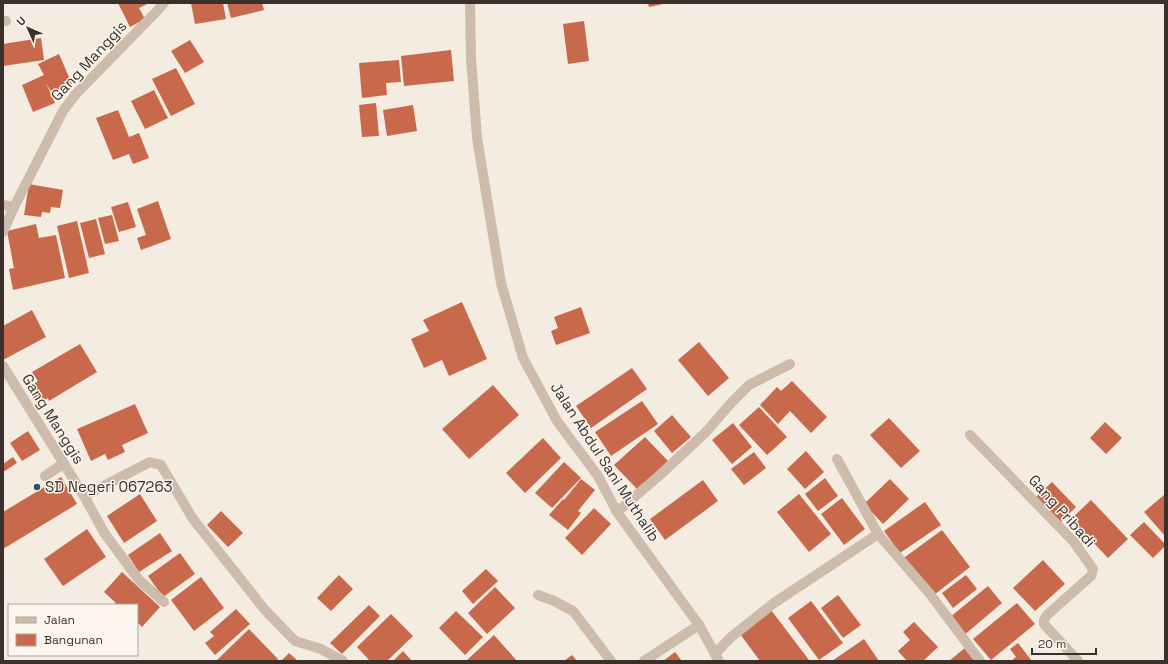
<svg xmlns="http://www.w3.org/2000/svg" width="1168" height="664" viewBox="0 0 1168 664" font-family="'Space Grotesk',sans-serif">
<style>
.building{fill:#c8694b}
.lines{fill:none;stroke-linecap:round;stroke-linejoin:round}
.minor{stroke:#cdbbac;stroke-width:10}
.poi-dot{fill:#1f5a5e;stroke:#fbf5ee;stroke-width:1.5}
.labels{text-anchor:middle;stroke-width:3;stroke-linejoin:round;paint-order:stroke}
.street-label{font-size:15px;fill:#3b302b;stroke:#fbf5ee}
.poi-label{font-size:15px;fill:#3b302b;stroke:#fbf5ee;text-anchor:start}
</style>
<rect width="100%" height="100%" fill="#f4ebe1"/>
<g class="building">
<path d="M118,3H149L139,8L145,19L130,27Z"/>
<path d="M191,3H223L226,19L195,24Z"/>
<path d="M227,3H262L264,10L231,18Z"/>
<path d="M648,3H663V4L649,7Z"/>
<path d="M584,21L589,61L568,64L563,24Z"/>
<path d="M41,38L44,60L3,66V44Z"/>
<path d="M190,40L204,62L185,73L171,51Z"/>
<path d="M451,50L454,81L404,86L401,56Z"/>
<path d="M59,54L72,84L52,93L46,83L55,103L33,112L22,85L44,75L38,64Z"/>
<path d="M399,60L401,82L386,83L387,95L362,98L359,63Z"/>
<path d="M176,68L195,104L171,116L152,79Z"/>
<path d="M154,90L168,118L145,129L131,101Z"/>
<path d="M376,103L379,136L362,137L359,105Z"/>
<path d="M413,105L417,131L387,136L383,110Z"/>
<path d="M118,110L129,137L139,133L149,158L133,164L129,154L113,160L96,118Z"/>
<path d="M29,184L63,190L60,208L51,207L50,213L42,212L41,217L24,215Z"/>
<path d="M158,201L171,239L141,250L137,238L146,235L137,209Z"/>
<path d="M128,202L136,227L119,232L111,207Z"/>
<path d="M112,215L119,241L105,244L98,218Z"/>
<path d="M96,219L105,254L89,258L80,223Z"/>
<path d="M77,221L89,273L69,278L57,226Z"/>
<path d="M36,224L39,238L56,235L65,278L13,290L9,269L14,268L7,231Z"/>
<path d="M462,302L487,359L449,376L442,360L424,368L411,339L429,331L423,320Z"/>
<path d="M581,307L590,333L556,345L551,331L558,328L554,317Z"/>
<path d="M32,310L46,337L3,360V326Z"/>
<path d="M699,342L729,378L708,396L678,360Z"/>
<path d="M80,344L97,372L49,401L48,398L37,404L28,388L38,381L32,372Z"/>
<path d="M632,368L647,389L591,428L576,406Z"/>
<path d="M792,381L827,417L811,433L790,411L778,424L760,405L777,387L781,391Z"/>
<path d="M493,385L519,415L469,459L442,429Z"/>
<path d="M642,401L658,424L611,456L595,432Z"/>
<path d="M135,404L148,433L122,445L125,452L108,460L105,454L91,461L77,429Z"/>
<path d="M759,407L787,437L767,455L739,425Z"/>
<path d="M672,415L691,437L672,453L654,431Z"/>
<path d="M889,418L920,451L901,468L870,435Z"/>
<path d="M1105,422L1122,438L1106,454L1090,438Z"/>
<path d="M733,423L752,447L732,464L712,440Z"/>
<path d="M28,431L40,450L22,461L10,443Z"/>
<path d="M645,437L668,461L638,490L614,465Z"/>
<path d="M543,438L561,458L525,493L506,473Z"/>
<path d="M806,451L824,472L805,489L787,469Z"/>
<path d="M754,452L766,468L744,485L731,469Z"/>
<path d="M13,457L17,463L3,472V464Z"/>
<path d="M564,462L581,478L552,508L535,493Z"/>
<path d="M61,477L77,504L3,549V512Z"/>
<path d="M825,478L838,496L818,511L805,494Z"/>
<path d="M581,479L595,490L578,511L581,513L568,530L549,515L563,499L564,500Z"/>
<path d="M890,479L909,499L883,524L864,504Z"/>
<path d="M703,480L718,501L665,540L650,519Z"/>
<path d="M1052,482L1076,507L1059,524L1034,499Z"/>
<path d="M140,494L157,521L124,543L107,516Z"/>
<path d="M799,494L831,534L809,552L777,512Z"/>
<path d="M1164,495L1165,496V536L1144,512Z"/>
<path d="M842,498L865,529L844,545L821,514Z"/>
<path d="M1091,500L1128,539L1108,558L1071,519Z"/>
<path d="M925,502L941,525L900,553L884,531Z"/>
<path d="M594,508L611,524L582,555L565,538Z"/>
<path d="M221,511L243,533L228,547L207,525Z"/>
<path d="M1144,522L1165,544V546L1153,558L1130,535Z"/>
<path d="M87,529L106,557L63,586L44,559Z"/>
<path d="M942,530L970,567L930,598L901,560Z"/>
<path d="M160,533L172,551L139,572L128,555Z"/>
<path d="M180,553L195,574L163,597L148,576Z"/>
<path d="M1043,560L1065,584L1035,611L1013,588Z"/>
<path d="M486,569L498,581L473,604L462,591Z"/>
<path d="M122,572L160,607L142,627L137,622V605H114L116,603L104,592Z"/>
<path d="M339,575L353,589L331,611L317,598Z"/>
<path d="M966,575L977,589L953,608L942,593Z"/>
<path d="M201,577L224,608L194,631L171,600Z"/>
<path d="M988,586L1002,603L963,636L949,618Z"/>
<path d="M495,587L515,608L487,634L468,613Z"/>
<path d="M838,595L861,625L843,638L821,608Z"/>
<path d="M811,601L843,643L819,660L788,618Z"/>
<path d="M1017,603L1035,624L991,660L973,639Z"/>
<path d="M369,605L380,616L342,654L330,643Z"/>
<path d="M236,609L250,624L215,655L205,643L214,636L210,632Z"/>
<path d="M771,610L809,660L807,661H760L740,634Z"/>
<path d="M456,611L483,637L465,655L439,628Z"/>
<path d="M391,614L413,636L387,661H370L357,647Z"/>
<path d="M914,622L938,647L923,661H907L898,651L910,640L903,632Z"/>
<path d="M249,629L278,659L276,661H218L217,660Z"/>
<path d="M494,635L517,661H466Z"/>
<path d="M864,639L879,661H832Z"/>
<path d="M1018,643L1032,661H1011L1016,657L1010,649Z"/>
<path d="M966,647L977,661H949Z"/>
<path d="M403,651L412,661H393Z"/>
<path d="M675,652L682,661H663Z"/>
<path d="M289,653L298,661H281Z"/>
<path d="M572,655L577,661H564Z"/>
</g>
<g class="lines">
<g class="minor">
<path d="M470,3L471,58L477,138L501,283L523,358L557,421L598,476L617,512L699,625L719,661"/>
<path d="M3,21H6"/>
<path d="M3,205L14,207"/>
<path d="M3,232L14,207L63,111L75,95L157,11L164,3"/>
<path d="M3,366L84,496L105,534L139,580L164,602"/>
<path d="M970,435L1074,542L1093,569L1091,576L1047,615L1044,620V624L1078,661"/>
<path d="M837,459L878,534"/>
<path d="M45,476L63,464"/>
<path d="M84,496L150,462L161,465L193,519L265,610L295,641L321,649L343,661"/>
<path d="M617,512L661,474L706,432L732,402L749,385L790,364"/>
<path d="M538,595L554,601L573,611L611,661"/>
<path d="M715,654L730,638L774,603L878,534L930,594L980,661"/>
<path d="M644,661L699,625"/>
</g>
</g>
<circle class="poi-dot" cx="37" cy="487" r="4"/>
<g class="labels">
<g class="street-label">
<text transform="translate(89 61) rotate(-47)" y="5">Gang Manggis</text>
<text transform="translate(53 419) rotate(58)" y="5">Gang Manggis</text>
<text transform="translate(605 462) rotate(57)" y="5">Jalan Abdul Sani Muthalib</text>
<text transform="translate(1062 511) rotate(48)" y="5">Gang Pribadi</text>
</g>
<g class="poi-label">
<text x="45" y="492">SD Negeri 067263</text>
</g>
</g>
<rect width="1168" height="664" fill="none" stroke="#3b302b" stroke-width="8"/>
<rect x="8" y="604" width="130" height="52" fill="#fbf5ee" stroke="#aea6a0"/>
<rect x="16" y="617" width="20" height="6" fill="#cdbbac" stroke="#aea6a0"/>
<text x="44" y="624" font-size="12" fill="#3b302b">Jalan</text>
<rect x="16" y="634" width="20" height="12" fill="#c8694b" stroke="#aea6a0"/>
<text x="44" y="644" font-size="12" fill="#3b302b">Bangunan</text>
<g transform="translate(28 28) rotate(315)" stroke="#fbf5ee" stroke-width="3" paint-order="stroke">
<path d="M0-3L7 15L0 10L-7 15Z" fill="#3b302b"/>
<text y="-6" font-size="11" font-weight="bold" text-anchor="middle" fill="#3b302b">U</text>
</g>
<path d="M1032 648v6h64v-6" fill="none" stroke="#3b302b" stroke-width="2"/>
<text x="1038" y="648" font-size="12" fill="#3b302b" stroke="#fbf5ee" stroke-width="3" paint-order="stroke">20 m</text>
</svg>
